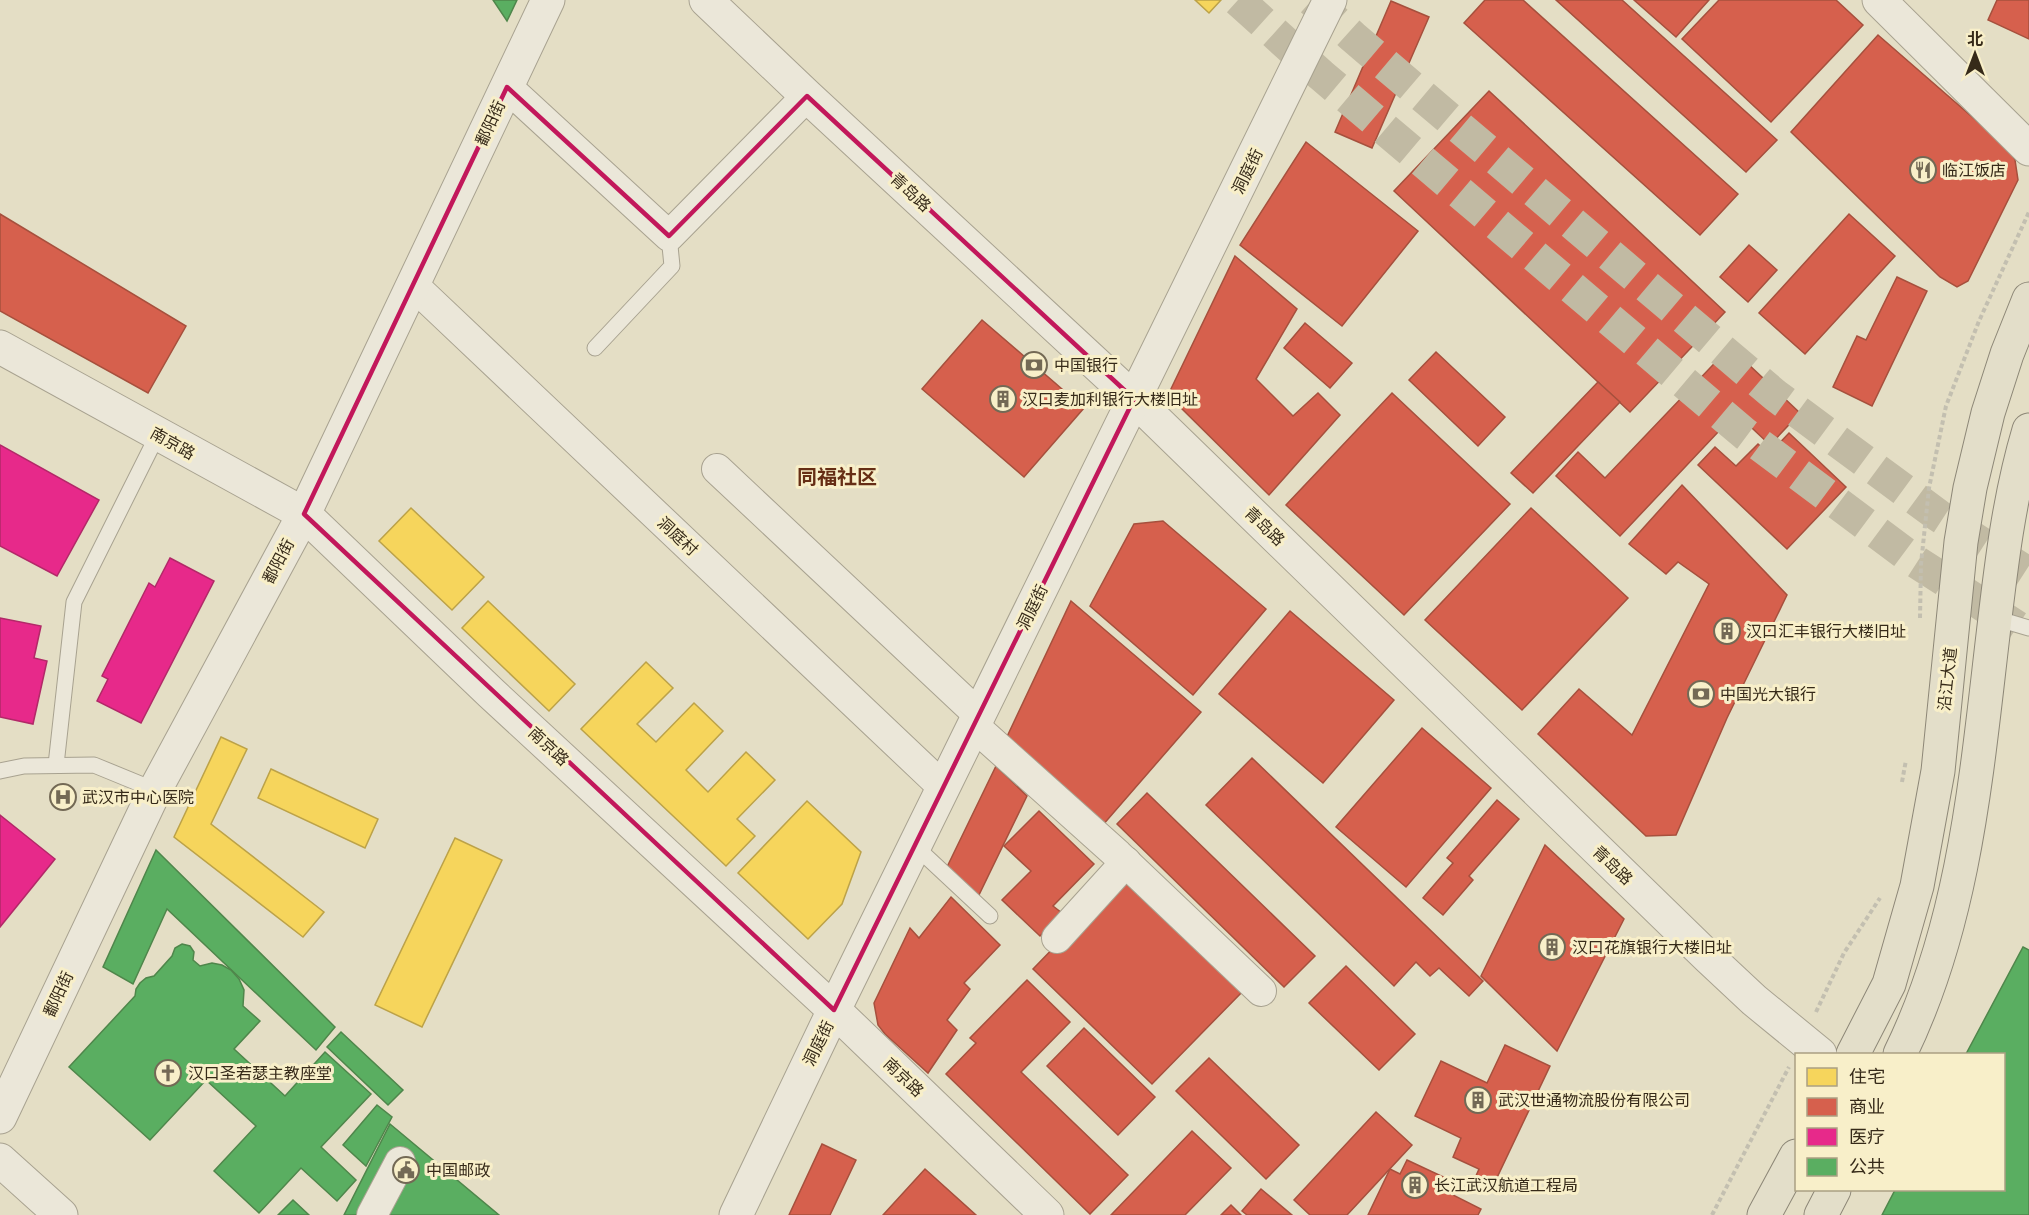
<svg xmlns="http://www.w3.org/2000/svg" width="2029" height="1215" viewBox="0 0 2029 1215" font-family="Lora,'Noto Sans SC',serif">
<style>
.homes{fill:#f6d55c;stroke:#bca248;stroke-width:1.5}
.shops{fill:#d6604d;stroke:#a6503d;stroke-width:1.5}
.health{fill:#e7298a;stroke:#b22968;stroke-width:1.5}
.public{fill:#5aae61;stroke:#4f864b;stroke-width:1.5}
.lines{fill:none;stroke-linecap:round;stroke-linejoin:round}
.primary-tunnel{stroke:#c1baa3;stroke-width:33;stroke-dasharray:33 16;stroke-linecap:butt}
.service-casing{stroke:#a8a290;stroke-width:17}
.minor-casing{stroke:#a8a290;stroke-width:32}
.tertiary-casing{stroke:#a8a290;stroke-width:35}
.primary-casing{stroke:#8d8777;stroke-width:35}
.path{stroke:#c3bfb0;stroke-width:4;stroke-dasharray:4.5 3;stroke-linecap:butt}
.service{stroke:#ebe7d9;stroke-width:15}
.minor{stroke:#ebe7d9;stroke-width:30}
.tertiary{stroke:#ebe7d9;stroke-width:33}
.primary{stroke:#e3dec9;stroke-width:33}
.marked{fill:none;stroke:#c2185b;stroke-width:4.5;stroke-linejoin:round}
.labels{text-anchor:middle;stroke-width:6;stroke-linejoin:round;paint-order:stroke}
.street-label{font-size:16px;fill:#362a19;stroke:#f8efc9}
.poi-label{font-size:16px;fill:#362a19;stroke:#f8efc9;text-anchor:start}
.quarter-label{font-size:20px;font-weight:bold;fill:#662e15;stroke:#f8efc9}
</style>
<rect width="100%" height="100%" fill="#e4dec5"/>
<g class="homes">
<path d="M1195,0H1221L1209,13Z"/>
<path d="M411,508L484,577L452,610L379,541Z"/>
<path d="M488,601L575,684L549,711L462,628Z"/>
<path d="M646,662L673,688L637,724L656,742L694,703L723,731L686,770L708,792L746,752L775,780L737,819L755,836L726,866L581,729Z"/>
<path d="M221,737L247,749L211,824L324,912L303,937L174,837Z"/>
<path d="M271,769L378,819L365,848L258,798Z"/>
<path d="M807,801L861,852L842,904L808,939L738,873Z"/>
<path d="M455,838L502,860L422,1027L375,1005Z"/>
</g>
<g class="shops">
<path d="M1485,0H1523L1738,194L1700,235L1464,23Z"/>
<path d="M1556,0H1622L1777,140L1746,172Z"/>
<path d="M1634,0H1709L1676,37Z"/>
<path d="M1719,0H1836L1863,25L1771,122L1682,39Z"/>
<path d="M1997,0H2029V39L1988,20Z"/>
<path d="M1391,1L1429,17L1372,148L1335,132Z"/>
<path d="M1878,35L2009,149L2015,160L2018,180L1968,281L1957,287L1940,277L1791,132Z"/>
<path d="M1489,91L1725,312L1630,412L1394,191Z"/>
<path d="M1306,142L1418,231L1342,326L1240,245Z"/>
<path d="M0,214L186,326L148,393L0,311Z"/>
<path d="M1849,214L1895,256L1805,354L1759,313Z"/>
<path d="M1749,245L1777,270L1748,302L1720,277Z"/>
<path d="M1235,256L1297,309L1256,379L1293,416L1318,393L1340,415L1269,495L1168,395Z"/>
<path d="M1897,277L1927,291L1872,406L1833,387L1857,336L1866,340Z"/>
<path d="M982,320L1084,408L1024,477L922,389Z"/>
<path d="M1305,323L1352,363L1330,388L1284,348Z"/>
<path d="M1730,347L1800,413L1770,445L1736,413L1620,536L1556,476L1578,452L1605,478Z"/>
<path d="M1436,352L1505,417L1478,446L1409,380Z"/>
<path d="M1598,382L1620,402L1533,493L1511,473Z"/>
<path d="M1392,393L1510,504L1404,615L1286,505Z"/>
<path d="M1789,433L1846,487L1787,549L1698,465L1715,447L1736,466L1758,444L1769,454Z"/>
<path d="M1682,485L1787,595L1727,718L1676,835L1646,836L1538,734L1579,689L1632,735L1709,584L1678,562L1666,574L1629,544Z"/>
<path d="M1531,508L1628,598L1522,710L1425,620Z"/>
<path d="M1163,521L1266,609L1193,695L1090,606L1134,524Z"/>
<path d="M1071,601L1201,712L1102,826L1004,743Z"/>
<path d="M1290,611L1394,700L1323,783L1219,694Z"/>
<path d="M1422,728L1491,788L1406,887L1336,827Z"/>
<path d="M1252,758L1483,981L1469,996L1439,968L1430,976L1416,962L1394,986L1206,805Z"/>
<path d="M996,766L1027,796L977,899L946,869Z"/>
<path d="M1147,793L1315,956L1284,987L1117,824Z"/>
<path d="M1497,800L1519,819L1469,876L1473,880L1443,915L1423,898L1453,863L1447,858Z"/>
<path d="M1039,811L1094,864L1053,906L1062,913L1040,936L1002,900L1031,871L1004,846Z"/>
<path d="M1545,845L1624,919L1557,1051L1481,976Z"/>
<path d="M1125,874L1244,990L1152,1084L1033,969Z"/>
<path d="M951,897L1000,945L964,983L970,989L947,1020L957,1030L928,1073L885,1034L878,1025L874,1003L910,928L919,938Z"/>
<path d="M1346,966L1415,1034L1379,1070L1309,1003Z"/>
<path d="M1027,980L1070,1022L1021,1072L1128,1175L1090,1214L946,1074L976,1043L970,1038Z"/>
<path d="M1084,1028L1155,1097L1118,1135L1047,1066Z"/>
<path d="M1505,1045L1550,1066L1493,1186L1475,1178L1479,1169L1453,1157L1461,1138L1415,1116L1441,1061L1487,1083Z"/>
<path d="M1209,1058L1299,1145L1266,1179L1176,1091Z"/>
<path d="M1376,1112L1412,1145L1347,1215H1310L1294,1200Z"/>
<path d="M1192,1131L1231,1168L1185,1215H1111Z"/>
<path d="M822,1144L856,1160L830,1215H789Z"/>
<path d="M1407,1160L1450,1180L1445,1191L1481,1209L1478,1215H1368L1390,1169L1400,1174Z"/>
<path d="M925,1169L976,1215H883Z"/>
<path d="M1261,1189L1292,1215H1247L1242,1211Z"/>
<path d="M1231,1205L1241,1215H1221Z"/>
</g>
<g class="health">
<path d="M0,445L99,500L57,576L0,546Z"/>
<path d="M170,558L214,581L141,723L97,701L108,679L102,676L149,583L155,587Z"/>
<path d="M0,618L41,626L34,658L47,661L33,724L0,717Z"/>
<path d="M0,815L55,859L0,927Z"/>
</g>
<g class="public">
<path d="M493,0H517L507,21Z"/>
<path d="M156,850L335,1027L316,1050L167,909L133,984L103,967Z"/>
<path d="M182,944L190,946L194,952L193,960L200,966L212,963L222,965L231,970L239,979L244,990L243,1006L260,1021L234,1049L285,1096L325,1052L371,1094L321,1147L356,1180L337,1201L301,1168L259,1213L214,1171L256,1126L206,1080L150,1140L69,1067L135,996L136,989L140,983L146,978L154,976L172,956L175,948Z"/>
<path d="M2023,947L2029,950V1215H1882L1895,1190H2004V1054H1966Z"/>
<path d="M341,1032L403,1090L388,1105L327,1047Z"/>
<path d="M377,1105L392,1117L366,1166L343,1145Z"/>
<path d="M390,1124L499,1215H344Z"/>
<path d="M293,1200L309,1215H278Z"/>
</g>
<g class="lines">
<g class="primary-tunnel">
<path d="M1238,0L1321,75L1745,434L1915,561L2017,627"/>
<path d="M1312,0L1353,37L1775,395L1939,516L2029,574"/>
</g>
<defs>
<g id="service">
<path d="M595,348L672,266L669,236"/>
<path d="M1995,618L2029,628"/>
<path d="M56,765L74,602L158,434"/>
<path d="M0,771L24,766L94,765L155,790"/>
<path d="M915,846L990,916"/>
</g>
<g id="minor">
<path d="M507,87L669,236L807,96"/>
<path d="M413,285L944,788"/>
<path d="M717,469L979,715"/>
<path d="M974,726L1118,855L1261,991"/>
<path d="M1057,938L1126,862"/>
<path d="M372,1215L400,1162"/>
</g>
<g id="tertiary">
<path d="M706,0L807,96L1134,399L1708,957L1754,1000L1820,1054"/>
<path d="M1879,0L2029,149"/>
<path d="M0,347L304,514L491,693L834,1010L1047,1215"/>
<path d="M0,1117L155,790L304,514L548,0"/>
<path d="M0,1160L61,1215"/>
<path d="M736,1215L834,1010L1330,0"/>
</g>
<g id="primary">
<path d="M1853,1054L1889,984L1917,886L1938,771L1961,542L1970,488L1988,413L2007,354L2029,299"/>
<path d="M1900,1054C1964,923 1976,779 1993,635C2001,566 2009,497 2029,430"/>
<path d="M1764,1215L1796,1156"/>
<path d="M1821,1215L1834,1190"/>
</g>
</defs>
<use href="#service" class="service-casing"/>
<use href="#minor" class="minor-casing"/>
<use href="#tertiary" class="tertiary-casing"/>
<use href="#primary" class="primary-casing"/>
<g class="path">
<path d="M1920,618L1921,564L1929,488L1946,406L1979,321L2029,212"/>
<path d="M1902,782L1906,760"/>
<path d="M1816,1012L1844,953L1880,898"/>
<path d="M1712,1215L1789,1067"/>
</g>
<use href="#service" class="service"/>
<use href="#minor" class="minor"/>
<use href="#tertiary" class="tertiary"/>
<use href="#primary" class="primary"/>
</g>
<path class="marked" d="M507,87L669,236L807,96L1134,399L834,1010L304,514Z"/>
<defs>
<symbol id="restaurant-ring" viewBox="-11 -11 22 22"><circle r="9.5" fill="#f8efc9" stroke="#736955" stroke-width="1.5"/><path d="M-5-6h1v4h1v-4h1v4h1v-4h1v5L-1.5 .5V6h-2V.5L-5-1ZM5-6V6H3V1.5H1.5Q1.5-4 5-6Z" fill="#736955"/></symbol>
<symbol id="bank-ring" viewBox="-11 -11 22 22"><circle r="9.5" fill="#f8efc9" stroke="#736955" stroke-width="1.5"/><path d="M-6-4H6V4H-6ZM0-2.3a2.3 2.3 0 1 0 0 4.6a2.3 2.3 0 1 0 0-4.6Z" fill="#736955"/></symbol>
<symbol id="building-ring" viewBox="-11 -11 22 22"><circle r="9.5" fill="#f8efc9" stroke="#736955" stroke-width="1.5"/><path d="M-4-6H4V6H1V3H-1V6H-4ZM-2.5-4.3h1.7v1.8h-1.7ZM.8-4.3h1.7v1.8H.8ZM-2.5-1h1.7V.8h-1.7ZM.8-1h1.7V.8H.8Z" fill="#736955"/></symbol>
<symbol id="hospital-ring" viewBox="-11 -11 22 22"><circle r="9.5" fill="#f8efc9" stroke="#736955" stroke-width="1.5"/><path d="M-5-5h3v3.5h4V-5h3V5h-3V1.5h-4V5h-3Z" fill="#736955"/></symbol>
<symbol id="church-ring" viewBox="-11 -11 22 22"><circle r="9.5" fill="#f8efc9" stroke="#736955" stroke-width="1.5"/><path d="M-1.2-6h2.4v3.5h3.3v2.4h-3.3V6h-2.4V-.1h-3.3v-2.4h3.3Z" fill="#736955"/></symbol>
<symbol id="civic-ring" viewBox="-11 -11 22 22"><circle r="9.5" fill="#f8efc9" stroke="#736955" stroke-width="1.5"/><path d="M-.6-6.5H3V-4.5H.6V-3L4-1V1h2V6H-6V1h2V-1L-.6-3ZM-1.2 2.5V6h2.4V2.5Z" fill="#736955"/></symbol>
</defs>
<g fill-rule="evenodd">
<use href="#restaurant-ring" x="1908" y="155" width="30" height="30"/>
<use href="#bank-ring" x="1019" y="350" width="30" height="30"/>
<use href="#building-ring" x="988" y="384" width="30" height="30"/>
<use href="#building-ring" x="1712" y="616" width="30" height="30"/>
<use href="#bank-ring" x="1686" y="679" width="30" height="30"/>
<use href="#hospital-ring" x="48" y="782" width="30" height="30"/>
<use href="#building-ring" x="1537" y="932" width="30" height="30"/>
<use href="#church-ring" x="153" y="1058" width="30" height="30"/>
<use href="#building-ring" x="1463" y="1085" width="30" height="30"/>
<use href="#civic-ring" x="391" y="1155" width="30" height="30"/>
<use href="#building-ring" x="1400" y="1170" width="30" height="30"/>
</g>
<g class="labels">
<g class="street-label">
<text transform="translate(490 123) rotate(-65)" y="6">鄱阳街</text>
<text transform="translate(1247 171) rotate(-64)" y="6">洞庭街</text>
<text transform="translate(911 192) rotate(43)" y="6">青岛路</text>
<text transform="translate(173 443) rotate(29)" y="6">南京路</text>
<text transform="translate(1265 526) rotate(44)" y="6">青岛路</text>
<text transform="translate(678 536) rotate(43)" y="6">洞庭村</text>
<text transform="translate(278 561) rotate(-62)" y="6">鄱阳街</text>
<text transform="translate(1032 607) rotate(-64)" y="6">洞庭街</text>
<text transform="translate(1947 679) rotate(-84)" y="6">沿江大道</text>
<text transform="translate(549 746) rotate(43)" y="6">南京路</text>
<text transform="translate(1613 865) rotate(44)" y="6">青岛路</text>
<text transform="translate(58 994) rotate(-65)" y="6">鄱阳街</text>
<text transform="translate(818 1043) rotate(-64)" y="6">洞庭街</text>
<text transform="translate(904 1077) rotate(44)" y="6">南京路</text>
</g>
<g class="poi-label">
<text x="1942" y="176">临江饭店</text>
<text x="1054" y="371">中国银行</text>
<text x="1022" y="405">汉口麦加利银行大楼旧址</text>
<text x="1746" y="637">汉口汇丰银行大楼旧址</text>
<text x="1720" y="700">中国光大银行</text>
<text x="82" y="803">武汉市中心医院</text>
<text x="1572" y="953">汉口花旗银行大楼旧址</text>
<text x="188" y="1079">汉口圣若瑟主教座堂</text>
<text x="1498" y="1106">武汉世通物流股份有限公司</text>
<text x="426" y="1176">中国邮政</text>
<text x="1434" y="1191">长江武汉航道工程局</text>
</g>
<g class="quarter-label">
<text x="837" y="484">同福社区</text>
</g>
</g>
<rect x="1795" y="1053" width="210" height="138" fill="#f8efc9" stroke="#aaa083" stroke-width="1.5"/>
<rect x="1807" y="1068" width="30" height="18" fill="#f6d55c" stroke="#aaa083" stroke-width="1.5"/>
<text x="1849" y="1083" font-size="18" fill="#362a19">住宅</text>
<rect x="1807" y="1098" width="30" height="18" fill="#d6604d" stroke="#aaa083" stroke-width="1.5"/>
<text x="1849" y="1113" font-size="18" fill="#362a19">商业</text>
<rect x="1807" y="1128" width="30" height="18" fill="#e7298a" stroke="#aaa083" stroke-width="1.5"/>
<text x="1849" y="1143" font-size="18" fill="#362a19">医疗</text>
<rect x="1807" y="1158" width="30" height="18" fill="#5aae61" stroke="#aaa083" stroke-width="1.5"/>
<text x="1849" y="1173" font-size="18" fill="#362a19">公共</text>
<g transform="translate(1975 54)" stroke="#f8efc9" stroke-width="4.5" paint-order="stroke">
<path d="M0-4.5L10 22L0 15L-10 22Z" fill="#362a19"/>
<text y="-9" font-size="16" font-weight="bold" text-anchor="middle" fill="#362a19">北</text>
</g>
</svg>
